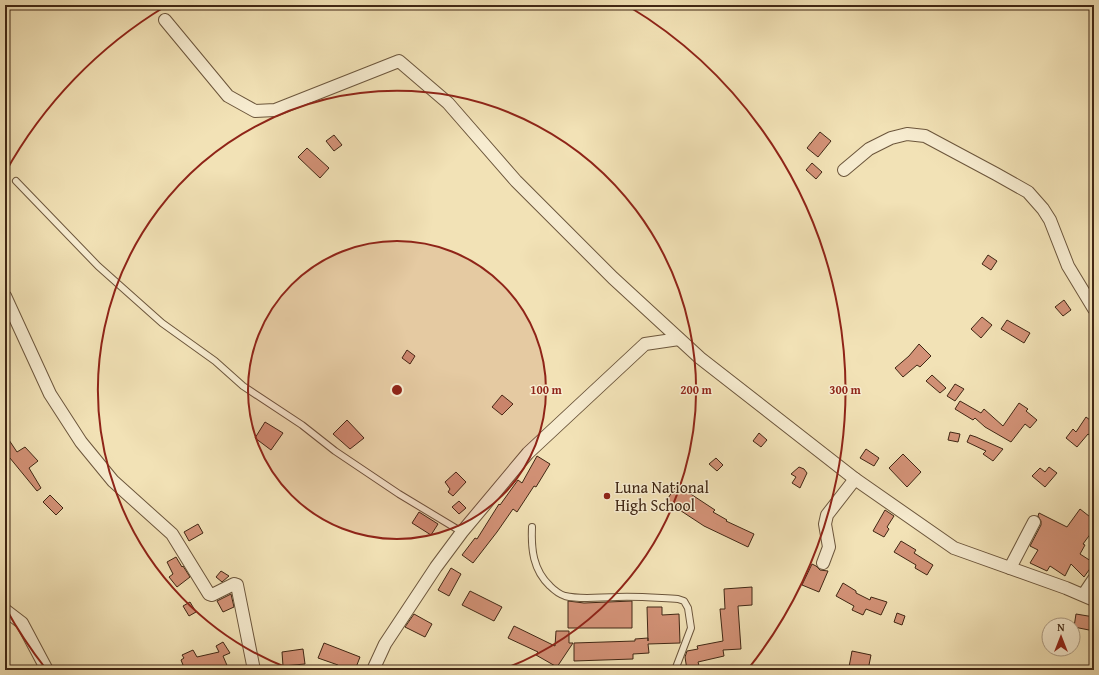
<svg xmlns="http://www.w3.org/2000/svg" width="1099" height="675" viewBox="0 0 1099 675" font-family="'Gentium Book Plus',serif">
<style>
.building{fill:#d39277;stroke:#402714}
.lines{fill:none;stroke-linecap:round;stroke-linejoin:round}
.lane-casing{stroke:#6c563c;stroke-width:8}
.street-casing{stroke:#6c563c;stroke-width:14}
.lane{stroke:#f7ecd0;stroke-width:6}
.street{stroke:#f7ecd0;stroke-width:12}
.ring{fill:none;stroke:#8f2418;stroke-width:2}
.poi-dot{fill:#8f2418;stroke:#f7ecd0;stroke-width:1.5}
.labels{text-anchor:middle;stroke-width:3;stroke-linejoin:round;paint-order:stroke}
.poi-label{font-size:16px;fill:#402714;stroke:#f7ecd0;text-anchor:start}
.centre{fill:#8f2418;stroke:#f7ecd0;stroke-width:2}
.ring-label{font-size:12px;text-anchor:middle;font-weight:bold;fill:#8f2418;stroke:#f7ecd0;stroke-width:3;stroke-linejoin:round;paint-order:stroke}
</style>
<rect width="100%" height="100%" fill="#f2e2b6"/>
<filter id="stains"><feTurbulence type="fractalNoise" baseFrequency=".005" numOctaves="4"/><feColorMatrix values="0 0 0 0 .2 0 0 0 0 .09 0 0 0 0 .02 0 0 0 .5 -.17"/></filter>
<radialGradient id="worn" r=".72"><stop offset=".6" stop-color="#630" stop-opacity="0"/><stop offset="1" stop-color="#630" stop-opacity=".3"/></radialGradient>
<g class="building">
<path d="M820,132L831,141L818,157L807,148Z"/>
<path d="M334,135L342,145L334,151L326,141Z"/>
<path d="M307,148L329,168L320,178L298,157Z"/>
<path d="M812,163L822,172L816,179L806,170Z"/>
<path d="M988,255L997,261L991,270L982,264Z"/>
<path d="M1064,300L1071,310L1063,316L1055,307Z"/>
<path d="M982,317L992,325L981,338L971,329Z"/>
<path d="M1007,320L1030,333L1024,343L1001,329Z"/>
<path d="M919,344L931,356L920,367L917,365L903,377L895,368L909,356Z"/>
<path d="M407,350L415,356L410,364L402,358Z"/>
<path d="M932,375L946,388L940,393L926,381Z"/>
<path d="M955,384L964,389L955,401L947,396Z"/>
<path d="M502,395L513,404L502,415L492,407Z"/>
<path d="M960,401L981,413L984,409L1003,426L1019,403L1028,409L1026,411L1037,420L1030,428L1025,424L1011,442L985,427L975,418L973,420L955,409Z"/>
<path d="M1086,417L1094,423V438L1088,434L1077,447L1066,438L1073,429L1076,432Z"/>
<path d="M347,420L364,438L350,449L333,434Z"/>
<path d="M265,422L283,433L271,450L255,438Z"/>
<path d="M950,432L960,434L958,442L948,440Z"/>
<path d="M759,433L767,440L761,447L753,441Z"/>
<path d="M5,434L17,452L25,447L38,461L29,468L41,488L37,491L5,452Z"/>
<path d="M970,435L976,437L1003,449L993,461L983,454L986,451L967,442Z"/>
<path d="M866,449L879,458L874,466L860,458Z"/>
<path d="M903,454L921,472L907,487L889,468Z"/>
<path d="M537,456L550,464L536,487L534,486L517,512L513,509L497,532L473,563L462,555L475,538L477,539L499,504L500,505L518,480L522,483Z"/>
<path d="M716,458L723,465L717,471L709,464Z"/>
<path d="M799,467L804,469L807,473L800,488L792,483L796,477L791,474Z"/>
<path d="M1049,467L1057,473L1045,487L1032,476L1040,468L1045,472Z"/>
<path d="M456,472L466,482L453,496L448,492L450,489L445,482Z"/>
<path d="M677,485L715,510L713,512L727,520L726,521L754,534L748,547L704,526L666,501Z"/>
<path d="M50,495L63,508L56,515L43,502Z"/>
<path d="M459,501L466,508L459,514L452,507Z"/>
<path d="M1080,509L1094,520V529L1083,544L1085,545L1080,554L1094,563L1084,577L1071,564L1065,576L1050,566L1047,571L1030,563L1038,550L1030,546L1041,525V521L1038,516L1039,513L1067,527Z"/>
<path d="M885,510L894,516L887,527L889,529L884,537L873,531Z"/>
<path d="M419,512L438,524L431,535L412,523Z"/>
<path d="M198,524L203,533L189,541L184,532Z"/>
<path d="M901,541L916,550L914,553L933,565L927,575L915,568L916,565L894,552Z"/>
<path d="M176,557L182,567L183,566L190,577L177,587L169,577L173,574L167,562Z"/>
<path d="M812,564L816,566L820,570L828,571L819,592L802,585Z"/>
<path d="M451,568L461,574L449,596L438,590Z"/>
<path d="M221,571L229,576L222,582L216,577Z"/>
<path d="M843,583L856,591V593L870,600L871,597L887,602L881,615L866,609L863,615L852,610L854,606L836,596Z"/>
<path d="M752,587V605L738,606L741,649L723,650L724,656L698,662L700,669L687,670L685,657L687,651L698,649L697,646L723,641L720,609H725L724,589Z"/>
<path d="M470,591L502,607L494,621L462,605Z"/>
<path d="M231,594L234,607L223,612L217,601Z"/>
<path d="M568,601L584,603L632,601V628H568Z"/>
<path d="M190,602L196,612L189,616L183,606Z"/>
<path d="M647,607H662V615L679,614L680,643L648,644L649,653L633,654V659L574,661V643L635,641V639L648,638V641Z"/>
<path d="M897,613L905,616L902,625L894,622Z"/>
<path d="M414,614L432,624L425,637L405,627Z"/>
<path d="M1076,614L1094,617V631L1074,627Z"/>
<path d="M514,626L555,646L556,631H569V643H573L557,667L536,655L538,652L508,638Z"/>
<path d="M223,642L230,653L223,656L229,670H185L181,660L184,658L182,655L193,650L197,657L219,652L216,646Z"/>
<path d="M324,643L360,657L355,670H337L338,665L318,658Z"/>
<path d="M303,649L305,664L283,666L282,652Z"/>
<path d="M852,651L871,655L868,670H855V668L849,667Z"/>
</g>
<g class="lines">
<defs>
<g id="lane">
<path d="M16,181L98,266L162,323L215,361L243,386L302,425L335,451L399,494L462,532"/>
<path d="M532,527C531,549 533,570 550,586C554,590 559,594 565,596C581,600 600,597 617,597C637,596 657,598 678,599L684,601L688,608L691,628L675,670"/>
</g>
<g id="street">
<path d="M165,20L228,96L255,111L275,110L399,61L448,103L516,181L613,278L700,358L855,479L954,548L1066,588L1094,600"/>
<path d="M844,170L869,149L891,138L907,134L925,136L996,174L1028,192L1043,209L1050,220L1068,266L1094,309"/>
<path d="M5,296L50,394L81,442L113,481L172,534L209,594L212,595L234,584L237,585L254,670"/>
<path d="M823,563L829,547L825,524L827,515L855,479"/>
<path d="M1010,568L1034,522"/>
<path d="M1084,594L1094,579"/>
<path d="M5,610L22,623L47,670"/>
<path d="M373,670L385,644L436,567L462,532L528,453L645,344L679,339"/>
</g>
</defs>
<use href="#lane" class="lane-casing"/>
<use href="#street" class="street-casing"/>
<use href="#lane" class="lane"/>
<use href="#street" class="street"/>
</g>
<circle cx="397" cy="390" r="149" fill="#8f2418" fill-opacity=".12"/>
<g class="ring">
<circle cx="397" cy="390" r="149"/>
<path d="M290 669A299 299 0 1 1 504 669"/>
<path d="M46 669A448 448 0 0 1 5 607M5 173A448 448 0 0 1 166 6M628 6A448 448 0 0 1 748 669"/>
</g>
<circle class="poi-dot" cx="607" cy="496" r="4"/>
<g class="labels">
<g class="poi-label">
<text x="615" y="493">Luna National<tspan x="615" dy="18">High School</tspan></text>
</g>
</g>
<circle cx="397" cy="390" r="6" class="centre"/>
<g class="ring-label">
<text x="546" y="394">100 m</text>
<text x="696" y="394">200 m</text>
<text x="845" y="394">300 m</text>
</g>
<rect width="1099" height="675" fill="none" stroke="#f2e2b6" stroke-width="20"/>
<rect x="6" y="6" width="1087" height="663" fill="none" stroke="#402714" stroke-width="2"/>
<rect x="10" y="10" width="1079" height="655" fill="none" stroke="#402714"/>
<g transform="translate(1061 637)"><circle r="19" fill="#f7ecd0" stroke="#ae9d85"/>
<path d="M0-3L7 15L0 10L-7 15Z" fill="#8f2418"/>
<text y="-6" font-size="11" font-weight="bold" text-anchor="middle" fill="#402714">N</text>
</g>
<rect width="100%" height="100%" filter="url(#stains)"/>
<rect width="100%" height="100%" fill="url(#worn)"/>
</svg>
